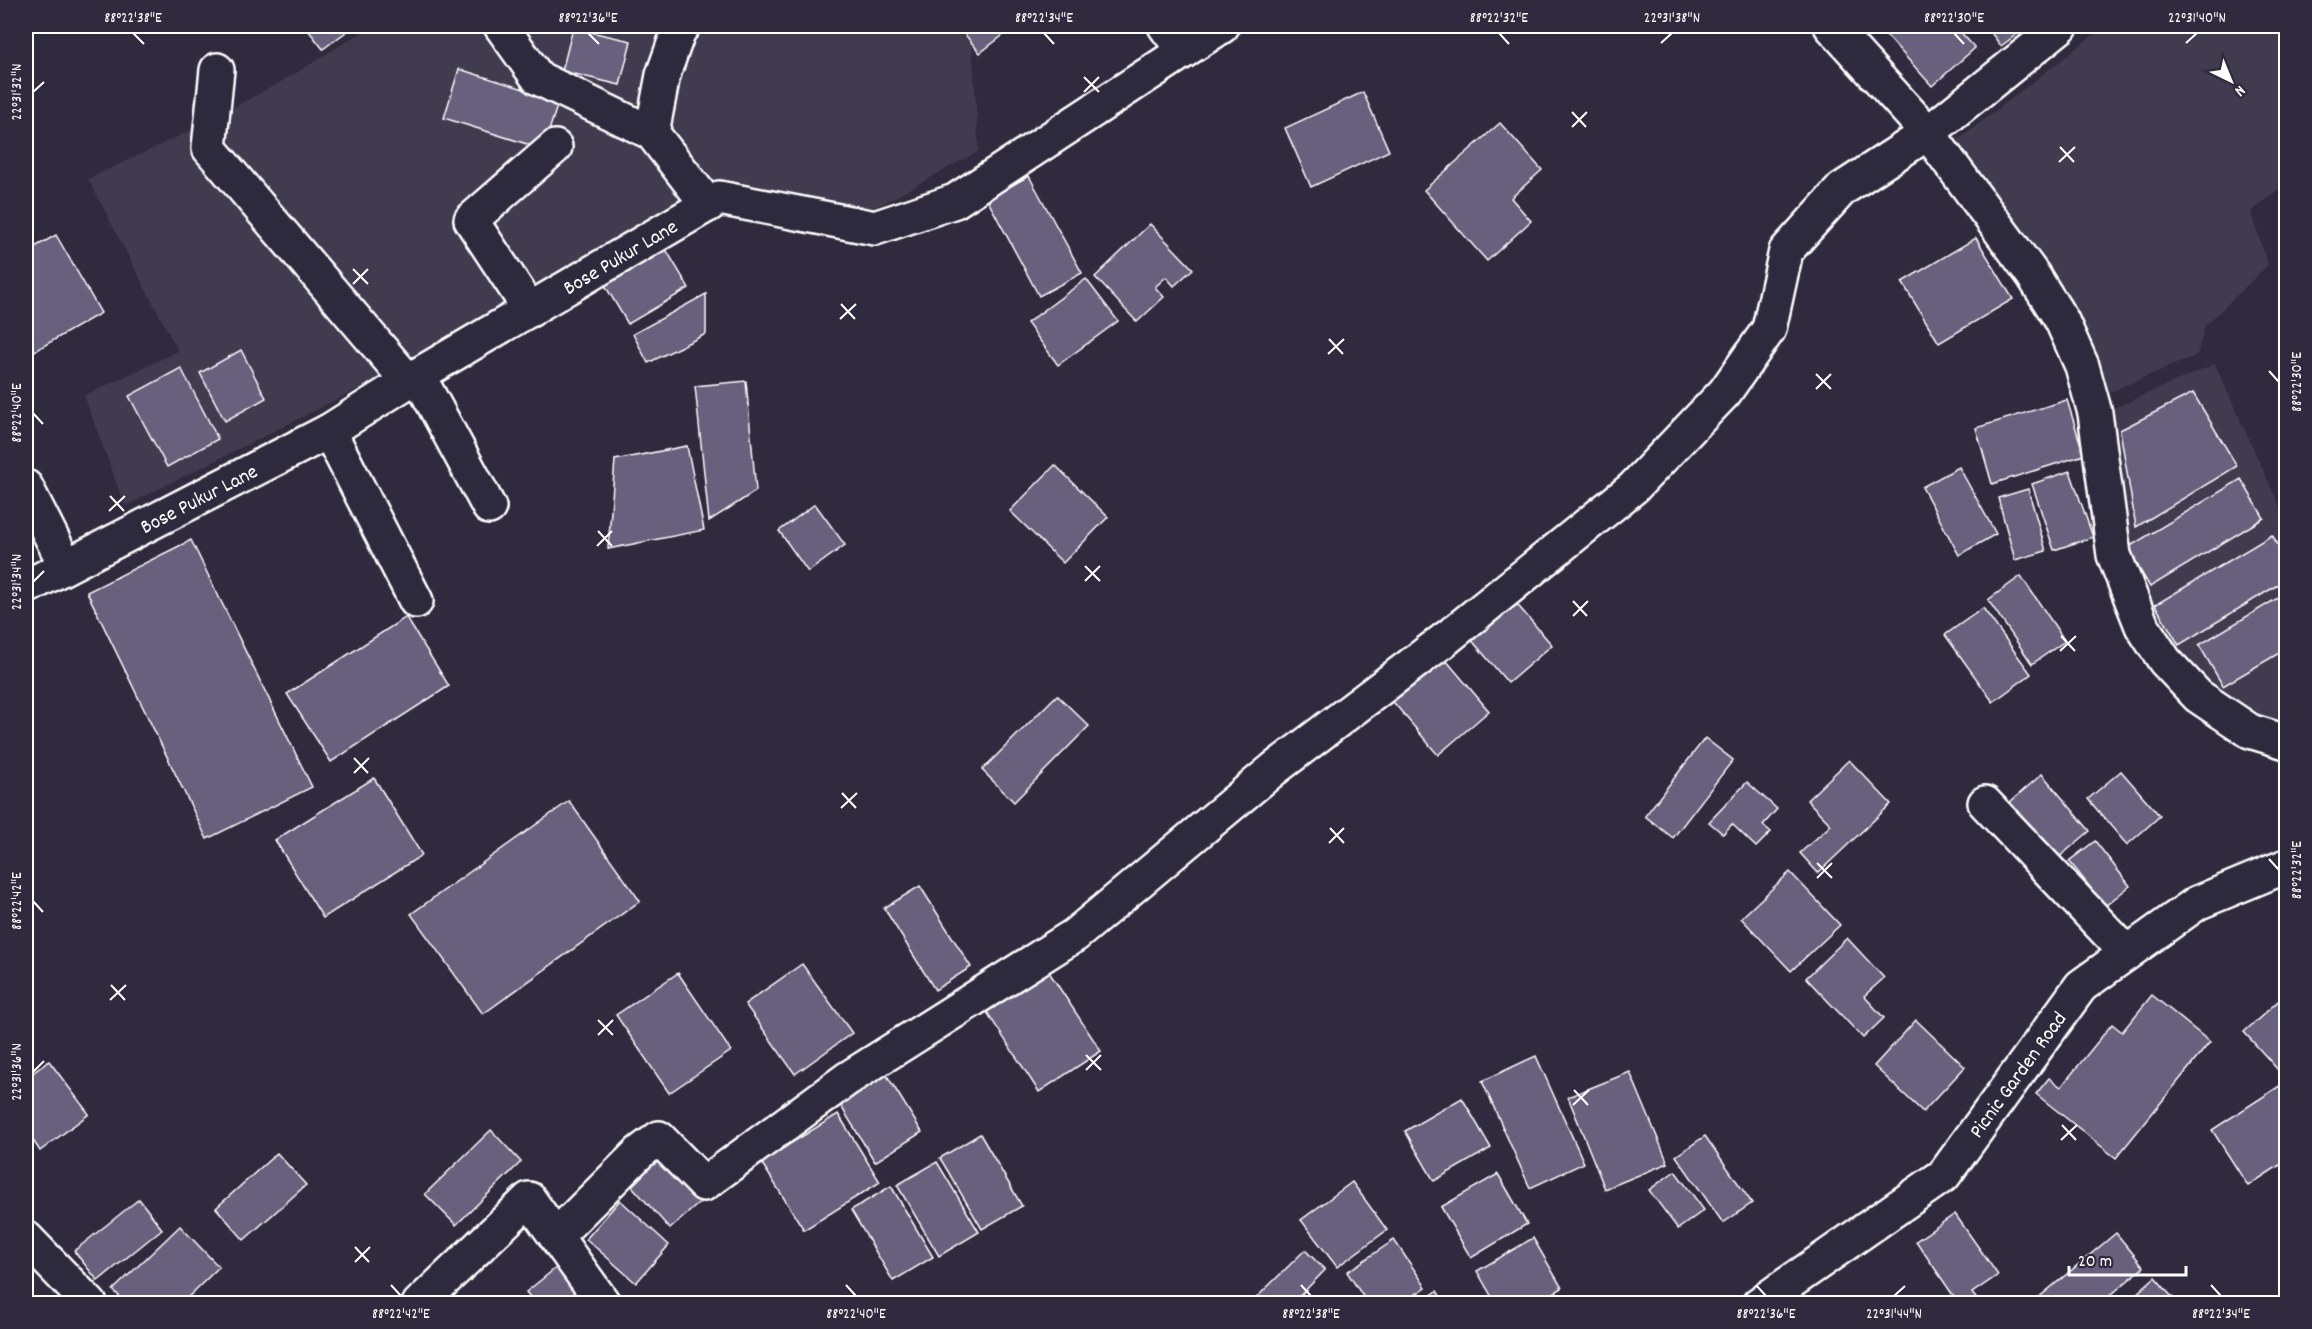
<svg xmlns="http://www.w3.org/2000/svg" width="2312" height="1329" viewBox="0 0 2312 1329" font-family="Dekko,sans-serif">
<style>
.built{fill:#403a50}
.building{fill:#68607d;stroke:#fff;stroke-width:1.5}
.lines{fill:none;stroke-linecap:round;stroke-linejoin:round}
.minor-casing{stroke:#fff;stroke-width:38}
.major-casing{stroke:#fff;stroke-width:38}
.minor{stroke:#2f2a3d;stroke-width:33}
.major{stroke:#2f2a3d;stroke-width:33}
.ticks{fill:none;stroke:#fff;stroke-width:2}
.labels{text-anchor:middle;stroke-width:4.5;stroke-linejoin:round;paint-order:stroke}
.street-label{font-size:21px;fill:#fff;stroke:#2f2a3d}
.neatline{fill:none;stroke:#fff;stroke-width:2}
.ticks-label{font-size:15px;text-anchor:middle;fill:#fff}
</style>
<rect width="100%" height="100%" fill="#2f2a3d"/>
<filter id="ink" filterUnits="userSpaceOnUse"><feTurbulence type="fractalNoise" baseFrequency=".0167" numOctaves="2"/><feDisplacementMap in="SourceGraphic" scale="12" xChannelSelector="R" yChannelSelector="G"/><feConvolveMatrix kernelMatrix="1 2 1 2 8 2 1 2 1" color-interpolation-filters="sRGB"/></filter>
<g filter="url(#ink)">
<g class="built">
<path d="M372,26H955L972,45L979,151L866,213L723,181L358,389L125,506L84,396L178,351L88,179L198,127L291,76Z"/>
<path d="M2105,26H2286V183L2251,212L2268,265L2205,326L2197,355L2089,401L2063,347L1928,163Z"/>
<path d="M2215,364L2286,520V737L2208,709L2125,587L2109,410Z"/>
</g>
<g class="building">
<path d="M305,26H354L323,49Z"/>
<path d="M958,26H1015L980,53Z"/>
<path d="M1880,26H1955L1975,48L1932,86L1879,27Z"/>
<path d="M1986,26H2028L2001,46Z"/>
<path d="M573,28L631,41L620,85L562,71Z"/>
<path d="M459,69L559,100L543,149L444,118Z"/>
<path d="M1363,92L1389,151L1311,187L1285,128Z"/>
<path d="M1500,123L1542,170L1511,198L1531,221L1487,261L1424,190Z"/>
<path d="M1029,176L1082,273L1039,296L987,199Z"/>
<path d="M1150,224L1193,269L1174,286L1166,277L1155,287L1164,297L1137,322L1095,277Z"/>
<path d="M56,235L101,313L26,356V252Z"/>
<path d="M658,236L689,288L628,324L597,272Z"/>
<path d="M1976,238L2013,299L1939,343L1902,282Z"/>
<path d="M1086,279L1118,321L1058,365L1027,323Z"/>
<path d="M706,294V334L648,363L633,334Z"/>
<path d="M241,350L266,398L225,421L200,373Z"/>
<path d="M181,368L218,439L167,467L129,396Z"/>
<path d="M746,381L756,491L709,521L695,386Z"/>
<path d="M2193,393L2237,466L2136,527L2120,430Z"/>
<path d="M2067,400L2084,455L1992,484L1976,428Z"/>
<path d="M687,446L704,530L608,549L615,460Z"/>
<path d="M1055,465L1108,517L1063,563L1010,511Z"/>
<path d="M1959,467L1996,534L1959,555L1922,487Z"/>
<path d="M2070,471L2093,537L2054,550L2032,484Z"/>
<path d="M2241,479L2264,518L2150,587L2127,548Z"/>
<path d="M2028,489L2046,551L2015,560L1998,498Z"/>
<path d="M815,504L845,545L808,572L779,531Z"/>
<path d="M2272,535L2286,558V580L2179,645L2155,605Z"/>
<path d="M191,540L312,787L207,839L87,592Z"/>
<path d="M2021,576L2065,641L2032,664L1988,600Z"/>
<path d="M2286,593V649L2223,686L2199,645Z"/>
<path d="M1508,594L1552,645L1508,683L1464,631Z"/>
<path d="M1983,608L2031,674L1993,702L1945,635Z"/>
<path d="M406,617L449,686L331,762L287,694Z"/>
<path d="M1440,653L1489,711L1438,755L1389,697Z"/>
<path d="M1057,695L1089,726L1014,802L982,770Z"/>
<path d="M1705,738L1733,760L1673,838L1645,816Z"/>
<path d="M1849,760L1891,804L1818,873L1800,853L1831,825L1807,800Z"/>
<path d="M2121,771L2160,816L2127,845L2088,799Z"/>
<path d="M2042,774L2090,831L2058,858L2010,802Z"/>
<path d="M374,778L422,855L323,918L275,840Z"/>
<path d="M1747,782L1777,809L1763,825L1771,832L1756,847L1732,824L1723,834L1709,822Z"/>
<path d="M569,801L640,901L483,1014L411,914Z"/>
<path d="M2095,841L2130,886L2105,906L2069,861Z"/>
<path d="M1790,872L1840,925L1791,971L1741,918Z"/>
<path d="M920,886L971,967L935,990L884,908Z"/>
<path d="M1847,938L1884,978L1864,996L1884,1018L1863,1038L1806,978Z"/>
<path d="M802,964L852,1033L795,1074L745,1004Z"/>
<path d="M1045,966L1101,1051L1039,1092L983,1006Z"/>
<path d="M678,973L731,1051L669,1093L616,1015Z"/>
<path d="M2286,994V1064L2279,1071L2244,1032Z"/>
<path d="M2152,995L2210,1042L2116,1158L2036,1094L2049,1078L2061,1087L2112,1024L2122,1032Z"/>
<path d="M1916,1020L1965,1067L1923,1112L1874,1066Z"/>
<path d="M1536,1056L1584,1163L1530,1188L1482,1081Z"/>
<path d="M49,1061L89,1114L40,1151L26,1130V1078Z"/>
<path d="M1630,1072L1668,1163L1605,1189L1568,1097Z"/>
<path d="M886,1074L922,1132L875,1162L839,1103Z"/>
<path d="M2284,1083L2286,1087V1161L2248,1186L2212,1130Z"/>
<path d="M1462,1098L1491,1148L1434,1181L1405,1131Z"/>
<path d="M838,1114L880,1182L804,1230L761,1162Z"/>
<path d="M491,1130L521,1162L456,1225L425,1194Z"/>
<path d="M980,1134L1022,1206L982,1229L940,1158Z"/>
<path d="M1705,1136L1752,1203L1723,1223L1676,1156Z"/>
<path d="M666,1151L706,1197L670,1229L630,1184Z"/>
<path d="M277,1153L306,1185L244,1240L216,1208Z"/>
<path d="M937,1162L979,1232L939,1256L897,1185Z"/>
<path d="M1675,1171L1704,1210L1678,1229L1649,1190Z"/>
<path d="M1498,1174L1527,1224L1471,1258L1441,1207Z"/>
<path d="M1352,1182L1387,1230L1337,1267L1301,1220Z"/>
<path d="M891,1186L933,1257L893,1281L851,1210Z"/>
<path d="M139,1199L162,1229L98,1281L74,1251Z"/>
<path d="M620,1200L669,1245L636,1283L586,1239Z"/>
<path d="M1955,1214L1998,1275L1972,1293L1978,1301L1975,1304H1959L1916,1241Z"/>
<path d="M180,1226L219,1267L181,1304H127L113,1290Z"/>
<path d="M2116,1233L2144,1267L2100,1304H2031Z"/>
<path d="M1533,1238L1562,1288L1536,1304H1496L1477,1271Z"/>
<path d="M1394,1240L1426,1287L1402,1304H1368L1347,1272Z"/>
<path d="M1305,1250L1325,1270L1292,1304H1254L1252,1302Z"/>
<path d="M562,1263L595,1304H536L526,1292Z"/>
<path d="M2155,1277L2178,1304H2125Z"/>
<path d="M1437,1291L1445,1304H1419Z"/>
<path d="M721,1295L730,1304H713Z"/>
</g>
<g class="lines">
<defs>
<g id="minor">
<path d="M501,26L538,78L652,133"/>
<path d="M683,26L679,30L663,75L652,133L708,205"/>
<path d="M1165,26L1184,51"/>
<path d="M1831,26L1928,133L2033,275L2062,321L2082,366L2095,413L2114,555L2142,626L2165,661L2198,696L2250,731L2286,742"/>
<path d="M217,70L209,148L408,381"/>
<path d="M530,310L471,220L555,147"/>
<path d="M418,375L489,507"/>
<path d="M329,431L416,601"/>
<path d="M26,487L66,566"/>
<path id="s1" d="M26,587L329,431L408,381L719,198L875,228L955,201L1222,26"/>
<path d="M1985,803L2127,953"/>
<path d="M556,1236L639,1153L659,1138L704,1184L847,1079L1075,935L1274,769L1448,637L1633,488L1725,392L1769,329L1786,251L1842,189L1928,133L2061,26"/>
<path d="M27,1239L90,1304"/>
<path d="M419,1304L529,1199L604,1304"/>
</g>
<g id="major">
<path id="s2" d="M1759,1304L1944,1175L2081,986L2197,903L2286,866"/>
</g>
</defs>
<use href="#minor" class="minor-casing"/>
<use href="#major" class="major-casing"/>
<use href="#minor" class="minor"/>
<use href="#major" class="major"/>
</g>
</g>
<path class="ticks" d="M133,33L144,44M588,33L599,44M1044,33L1054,44M1499,33L1509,44M1954,33L1964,44M1661,43L1672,33M2186,43L2197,33M1084,77L1099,92M33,92L44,82M1084,92L1099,77M1572,112L1586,127M1572,127L1587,112M2060,147L2074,162M2059,162L2075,147M353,269L368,284M353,284L368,269M841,304L855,319M840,319L856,304M1329,339L1343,354M1328,354L1344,339M2269,371L2279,382M1816,374L1831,389M1816,389L1831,374M33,413L43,424M110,496L124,511M109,511L125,496M598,531L612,546M597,546L612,531M1085,566L1100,581M1085,581L1100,566M33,582L44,571M1573,601L1587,616M1573,616L1588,601M2061,636L2075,651M2060,651L2076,636M354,758L368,773M354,773L369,758M842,793L856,808M841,808L857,793M1330,828L1344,843M1329,843L1344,828M2269,859L2279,870M1817,863L1832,878M1817,878L1832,863M33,901L43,912M111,985L125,1000M110,1000L126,985M598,1020L613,1035M598,1035L613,1020M1086,1055L1101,1070M1086,1070L1101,1055M33,1072L44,1061M1574,1090L1588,1105M1573,1105L1589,1090M2062,1125L2076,1140M2061,1140L2077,1125M355,1247L369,1262M355,1262L370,1247M391,1285L401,1296M846,1285L856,1296M1301,1285L1311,1296M1756,1285L1766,1296M2211,1285L2221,1296M1894,1296L1905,1286"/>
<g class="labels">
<g class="street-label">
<text dy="7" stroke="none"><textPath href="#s1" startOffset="680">Bose Pukur Lane</textPath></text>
<text dy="7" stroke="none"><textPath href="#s1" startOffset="194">Bose Pukur Lane</textPath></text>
<text dy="7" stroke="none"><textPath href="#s2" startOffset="350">Picnic Garden Road</textPath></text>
</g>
</g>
<rect width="2312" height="1329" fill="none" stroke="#2f2a3d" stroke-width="66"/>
<g transform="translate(2231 81) rotate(137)" stroke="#2f2a3d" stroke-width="4.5" paint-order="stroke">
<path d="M0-4.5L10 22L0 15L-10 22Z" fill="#ffffff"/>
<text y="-9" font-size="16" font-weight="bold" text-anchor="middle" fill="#ffffff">N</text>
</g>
<path d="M2069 1266v9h117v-9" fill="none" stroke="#ffffff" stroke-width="3"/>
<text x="2078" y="1266" font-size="18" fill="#ffffff" stroke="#2f2a3d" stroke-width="4.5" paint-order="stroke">20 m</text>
<rect x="33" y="33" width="2246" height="1263" class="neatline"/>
<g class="ticks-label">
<text x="133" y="22">88°22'38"E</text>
<text x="588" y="22">88°22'36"E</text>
<text x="1044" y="22">88°22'34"E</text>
<text x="1499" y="22">88°22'32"E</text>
<text x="1672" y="22">22°31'38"N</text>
<text x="1954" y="22">88°22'30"E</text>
<text x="2197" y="22">22°31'40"N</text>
<text transform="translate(16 92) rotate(-90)" y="5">22°31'32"N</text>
<text transform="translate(2296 382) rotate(-90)" y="5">88°22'30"E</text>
<text transform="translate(16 413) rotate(-90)" y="5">88°22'40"E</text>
<text transform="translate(16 582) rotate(-90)" y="5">22°31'34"N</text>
<text transform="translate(2296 870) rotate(-90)" y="5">88°22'32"E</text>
<text transform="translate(16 901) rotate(-90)" y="5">88°22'42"E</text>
<text transform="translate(16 1072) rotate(-90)" y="5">22°31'36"N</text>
<text x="401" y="1318">88°22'42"E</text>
<text x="856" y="1318">88°22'40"E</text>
<text x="1311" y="1318">88°22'38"E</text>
<text x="1766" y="1318">88°22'36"E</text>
<text x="1894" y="1318">22°31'44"N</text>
<text x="2221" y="1318">88°22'34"E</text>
</g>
</svg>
